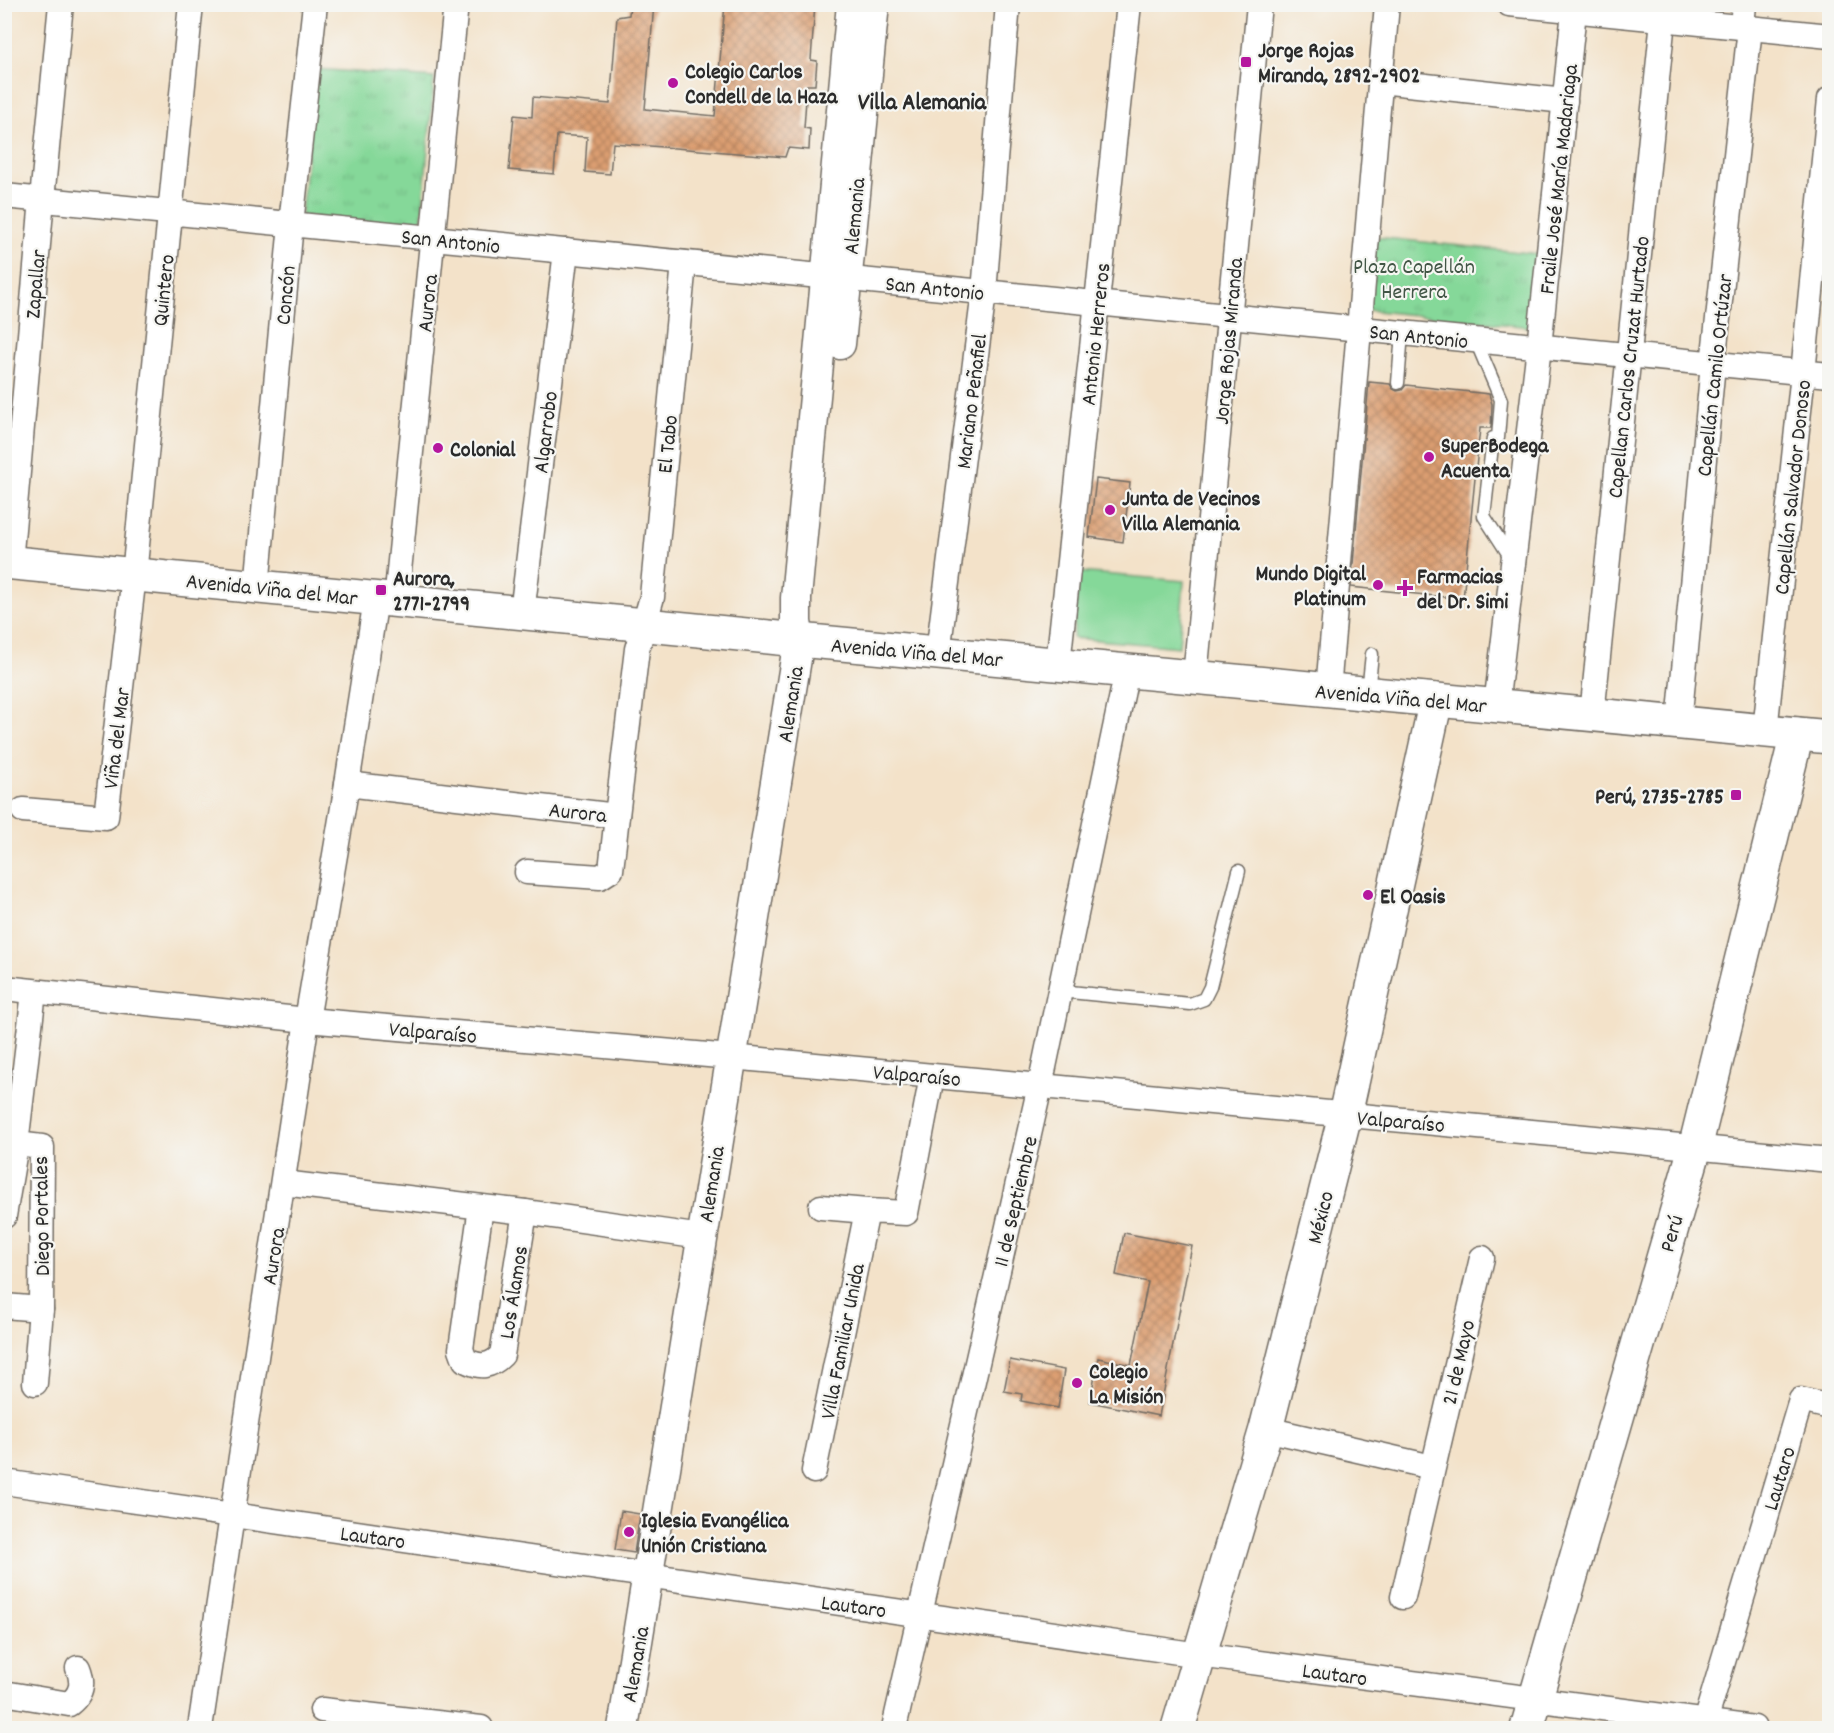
<svg xmlns="http://www.w3.org/2000/svg" width="1834" height="1733" viewBox="0 0 1834 1733" font-family="Dekko,sans-serif">
<style>
.park{fill:url(#park-tufts);stroke:#588262;stroke-width:1.5}
.pitch{fill:#85d899;stroke:#588262;stroke-width:1.5}
.building{fill:url(#building-cross-hatch)}
.lines{fill:none;stroke-linecap:round;stroke-linejoin:round}
.service-casing{stroke:#716b62;stroke-width:15}
.minor-casing{stroke:#716b62;stroke-width:27}
.tertiary-casing{stroke:#716b62;stroke-width:33}
.secondary-casing{stroke:#716b62;stroke-width:36}
.service{stroke:#fff;stroke-width:12}
.minor{stroke:#fff;stroke-width:24}
.tertiary{stroke:#fff;stroke-width:30}
.secondary{stroke:#fff;stroke-width:33}
.poi-dot{fill:#b5179e;stroke:#f6f6f2;stroke-width:2}
.labels{text-anchor:middle;stroke-width:4.5;stroke-linejoin:round;paint-order:stroke}
.poi-label{font-size:22px;font-weight:bold;fill:#2b2b2b;stroke:#f6f6f2;text-anchor:start}
.street-label{font-size:22px;fill:#2b2b2b;stroke:#f6f6f2}
.park-label{font-size:22px;fill:#425646;stroke:#f6f6f2}
.neighbourhood-label{font-size:24px;font-weight:bold;fill:#2b2b2b;stroke:#f6f6f2}
</style>
<defs>
<pattern id="park-tufts" width="24" height="20" patternUnits="userSpaceOnUse" patternTransform="scale(1.5)"><rect width="24" height="20" fill="#85d899"/><path d="M3 7l-1-3M5 7V3M7 7l1-3M15 17l-1-3M17 17v-4M19 17l1-3" fill="none" stroke="#73ba84"/></pattern>
<pattern id="building-cross-hatch" width="8" height="8" patternUnits="userSpaceOnUse" patternTransform="scale(1.5)"><rect width="8" height="8" fill="#db9e71"/><path d="M0 0l8 8M0 8l8-8" fill="none" stroke="#b2815d"/></pattern>
</defs>
<rect width="100%" height="100%" fill="#f6f6f2"/>
<filter id="ink" filterUnits="userSpaceOnUse"><feTurbulence type="fractalNoise" baseFrequency=".0167" numOctaves="2"/><feDisplacementMap in="SourceGraphic" scale="12" xChannelSelector="R" yChannelSelector="G"/><feConvolveMatrix kernelMatrix="1 2 1 2 8 2 1 2 1" color-interpolation-filters="sRGB"/></filter>
<filter id="wash" filterUnits="userSpaceOnUse"><feTurbulence type="fractalNoise" baseFrequency=".008" numOctaves="4" result="noise"/><feDisplacementMap in="SourceGraphic" scale="24" xChannelSelector="R" yChannelSelector="G"/><feGaussianBlur stdDeviation="1.35" result="paint"/><feColorMatrix in="noise" values="0 0 0 0 0 0 0 0 0 0 0 0 0 0 0 0 0 1.4 0 .05"/><feComposite in="paint" operator="in"/></filter>
<g filter="url(#wash)">
<rect width="100%" height="100%" fill="#f3e2c9"/>
<g class="park">
<path d="M316,69L434,78L422,218L413,227L301,216Z"/>
<path d="M1375,237L1538,254L1530,327L1367,310Z"/>
</g>
<path class="pitch" d="M1079,572L1184,581L1179,647L1073,638Z"/>
<g id="blocks">
<g class="building">
<path d="M630,4H654L645,109L715,116L725,4H815L811,60L817,61L815,85H807L804,128L810,129L809,150L788,148L785,157L613,143L610,174L585,172L587,137L557,135L554,174L509,170L514,115L532,117L533,97L610,104L617,17L629,15Z"/>
<path d="M1369,382L1390,384L1393,389L1397,391L1402,390L1406,385L1489,394L1492,404L1491,428H1480L1463,599L1351,587Z"/>
<path d="M1096,479L1130,483L1123,542L1089,537Z"/>
<path d="M1124,1233L1192,1246L1159,1416L1090,1402L1098,1358L1131,1365L1148,1282L1116,1275Z"/>
<path d="M1010,1360L1064,1370L1058,1408L1021,1401L1022,1394L1004,1391Z"/>
<path d="M621,1511L640,1514L634,1553L615,1550Z"/>
</g>
</g>
</g>
<g filter="url(#ink)">
<use href="#blocks" fill-opacity="0" stroke="#716b62" stroke-width="1.5"/>
<g class="lines">
<defs>
<g id="service">
<path d="M1476,341L1501,400L1498,438H1493L1484,516L1511,558"/>
<path d="M1398,383L1402,333"/>
<path d="M1368,692L1372,654"/>
<path d="M1060,991L1190,1004L1204,999L1210,987L1239,871"/>
</g>
<g id="minor">
<path d="M1509,4L1830,36"/>
<path d="M1742,27L1744,4"/>
<path d="M1380,81L1565,101"/>
<path d="M4,196L1830,375"/>
<path d="M10,563L42,199L61,4"/>
<path d="M257,587L291,224L315,4"/>
<path d="M396,601L456,4"/>
<path d="M522,613L566,251"/>
<path d="M938,653L984,292L1008,4"/>
<path d="M1058,664L1129,4"/>
<path d="M1195,677L1259,4"/>
<path d="M1328,690L1387,4"/>
<path d="M1496,706L1539,347L1574,11"/>
<path d="M1592,715L1663,20"/>
<path d="M1679,723L1713,364L1750,28"/>
<path d="M1765,731L1803,373L1830,99"/>
<path d="M347,784L617,816L637,649L652,597L684,263"/>
<path d="M23,810L106,817L134,575L191,4"/>
<path d="M527,872L600,877L611,870L617,816"/>
<path d="M4,988L307,1020L731,1057L1830,1160"/>
<path d="M16,1144L42,1147L41,1309L35,1383"/>
<path d="M283,1183L525,1212L702,1237"/>
<path d="M481,1207L461,1349L465,1360C480,1368 490,1367 502,1355L525,1212"/>
<path d="M821,1207L867,1211"/>
<path d="M4,1216L16,1144L34,992"/>
<path d="M4,1306L41,1309"/>
<path d="M1266,1429L1432,1467"/>
<path d="M814,1471L867,1211L906,1213L932,1076"/>
<path d="M4,1482L1199,1655L1754,1728"/>
<path d="M1403,1597L1482,1258"/>
<path d="M4,1693L69,1704C82,1694 84,1683 78,1668"/>
<path d="M322,1710L481,1728"/>
<path d="M1705,1722L1801,1400L1830,1407"/>
<path d="M200,1728L307,1020L347,784L376,599"/>
<path d="M894,1728L1040,1086L1127,671"/>
</g>
<g id="tertiary">
<path d="M840,344L874,4"/>
<path d="M623,1728L799,640L796,622V598L852,4"/>
</g>
<g id="secondary">
<path d="M4,562L799,640L1830,737"/>
<path d="M1178,1728L1266,1429L1345,1115L1436,700"/>
<path d="M1527,1728L1695,1148L1797,734"/>
</g>
</defs>
<use href="#service" class="service-casing"/>
<use href="#minor" class="minor-casing"/>
<use href="#tertiary" class="tertiary-casing"/>
<use href="#secondary" class="secondary-casing"/>
<use href="#service" class="service"/>
<use href="#minor" class="minor"/>
<use href="#tertiary" class="tertiary"/>
<use href="#secondary" class="secondary"/>
</g>
</g>
<g class="poi-dot">
<rect x="1240" y="56" width="12" height="12" rx="3"/>
<circle cx="673" cy="83" r="6"/>
<circle cx="438" cy="448" r="6"/>
<circle cx="1429" cy="457" r="6"/>
<circle cx="1110" cy="510" r="6"/>
<circle cx="1378" cy="585" r="6"/>
<path d="M1402 579h6v6h6v6h-6v6h-6v-6h-6v-6h6z"/>
<rect x="375" y="584" width="12" height="12" rx="3"/>
<rect x="1730" y="789" width="12" height="12" rx="3"/>
<circle cx="1368" cy="895" r="6"/>
<circle cx="1077" cy="1383" r="6"/>
<circle cx="629" cy="1532" r="6"/>
</g>
<g class="labels">
<g class="poi-label">
<text x="1258" y="57">Jorge Rojas<tspan x="1258" dy="25">Miranda, 2892-2902</tspan></text>
<text x="685" y="78">Colegio Carlos<tspan x="685" dy="25">Condell de la Haza</tspan></text>
<text x="1441" y="452">SuperBodega<tspan x="1441" dy="25">Acuenta</tspan></text>
<text x="450" y="456">Colonial</text>
<text x="1122" y="505">Junta de Vecinos<tspan x="1122" dy="25">Villa Alemania</tspan></text>
<text x="1366" y="580" text-anchor="end">Mundo Digital<tspan x="1366" dy="25">Platinum</tspan></text>
<text x="1417" y="583">Farmacias<tspan x="1417" dy="25">del Dr. Simi</tspan></text>
<text x="393" y="585">Aurora,<tspan x="393" dy="25">2771-2799</tspan></text>
<text x="1724" y="803" text-anchor="end">Perú, 2735-2785</text>
<text x="1380" y="903">El Oasis</text>
<text x="1089" y="1378">Colegio<tspan x="1089" dy="25">La Misión</tspan></text>
<text x="641" y="1527">Iglesia Evangélica<tspan x="641" dy="25">Unión Cristiana</tspan></text>
</g>
<g class="street-label">
<text transform="translate(1557 179) rotate(-84)" y="8">Fraile José María Madariaga</text>
<text transform="translate(853 216) rotate(-85)" y="8">Alemania</text>
<text transform="translate(451 240) rotate(6)" y="8">San Antonio</text>
<text transform="translate(34 284) rotate(-85)" y="8">Zapallar</text>
<text transform="translate(935 287) rotate(6)" y="8">San Antonio</text>
<text transform="translate(162 290) rotate(-84)" y="8">Quintero</text>
<text transform="translate(284 295) rotate(-85)" y="8">Concón</text>
<text transform="translate(426 303) rotate(-84)" y="8">Aurora</text>
<text transform="translate(1094 334) rotate(-84)" y="8">Antonio Herreros</text>
<text transform="translate(1419 335) rotate(6)" y="8">San Antonio</text>
<text transform="translate(1227 341) rotate(-85)" y="8">Jorge Rojas Miranda</text>
<text transform="translate(1627 367) rotate(-84)" y="8">Capellan Carlos Cruzat Hurtado</text>
<text transform="translate(1713 375) rotate(-84)" y="8">Capellán Camilo Ortúzar</text>
<text transform="translate(970 401) rotate(-83)" y="8">Mariano Peñafiel</text>
<text transform="translate(544 432) rotate(-83)" y="8">Algarrobo</text>
<text transform="translate(666 444) rotate(-84)" y="8">El Tabo</text>
<text transform="translate(1791 487) rotate(-84)" y="8">Capellán Salvador Donoso</text>
<text transform="translate(272 588) rotate(6)" y="8">Avenida Viña del Mar</text>
<text transform="translate(917 651) rotate(5)" y="8">Avenida Viña del Mar</text>
<text transform="translate(1401 697) rotate(5)" y="8">Avenida Viña del Mar</text>
<text transform="translate(789 704) rotate(-81)" y="8">Alemania</text>
<text transform="translate(115 738) rotate(-83)" y="8">Viña del Mar</text>
<text transform="translate(578 811) rotate(6)" y="8">Aurora</text>
<text transform="translate(433 1031) rotate(5)" y="8">Valparaíso</text>
<text transform="translate(917 1074) rotate(5)" y="8">Valparaíso</text>
<text transform="translate(1401 1120) rotate(5)" y="8">Valparaíso</text>
<text transform="translate(710 1184) rotate(-81)" y="8">Alemania</text>
<text transform="translate(1014 1201) rotate(-77)" y="8">11 de Septiembre</text>
<text transform="translate(40 1216) rotate(-91)" y="8">Diego Portales</text>
<text transform="translate(1319 1217) rotate(-76)" y="8">México</text>
<text transform="translate(1670 1233) rotate(-74)" y="8">Perú</text>
<text transform="translate(272 1256) rotate(-81)" y="8">Aurora</text>
<text transform="translate(512 1292) rotate(-81)" y="8">Los Álamos</text>
<text transform="translate(841 1341) rotate(-79)" y="8">Villa Familiar Unida</text>
<text transform="translate(1457 1362) rotate(-77)" y="8">21 de Mayo</text>
<text transform="translate(1778 1478) rotate(-73)" y="8">Lautaro</text>
<text transform="translate(373 1536) rotate(8)" y="8">Lautaro</text>
<text transform="translate(854 1605) rotate(8)" y="8">Lautaro</text>
<text transform="translate(634 1664) rotate(-80)" y="8">Alemania</text>
<text transform="translate(1335 1673) rotate(8)" y="8">Lautaro</text>
</g>
<g class="park-label">
<text x="1414" y="273">Plaza Capellán<tspan x="1414" dy="25">Herrera</tspan></text>
</g>
<g class="neighbourhood-label">
<text x="922" y="109">Villa Alemania</text>
</g>
</g>
<rect width="1834" height="1733" fill="none" stroke="#f6f6f2" stroke-width="24"/>
</svg>
